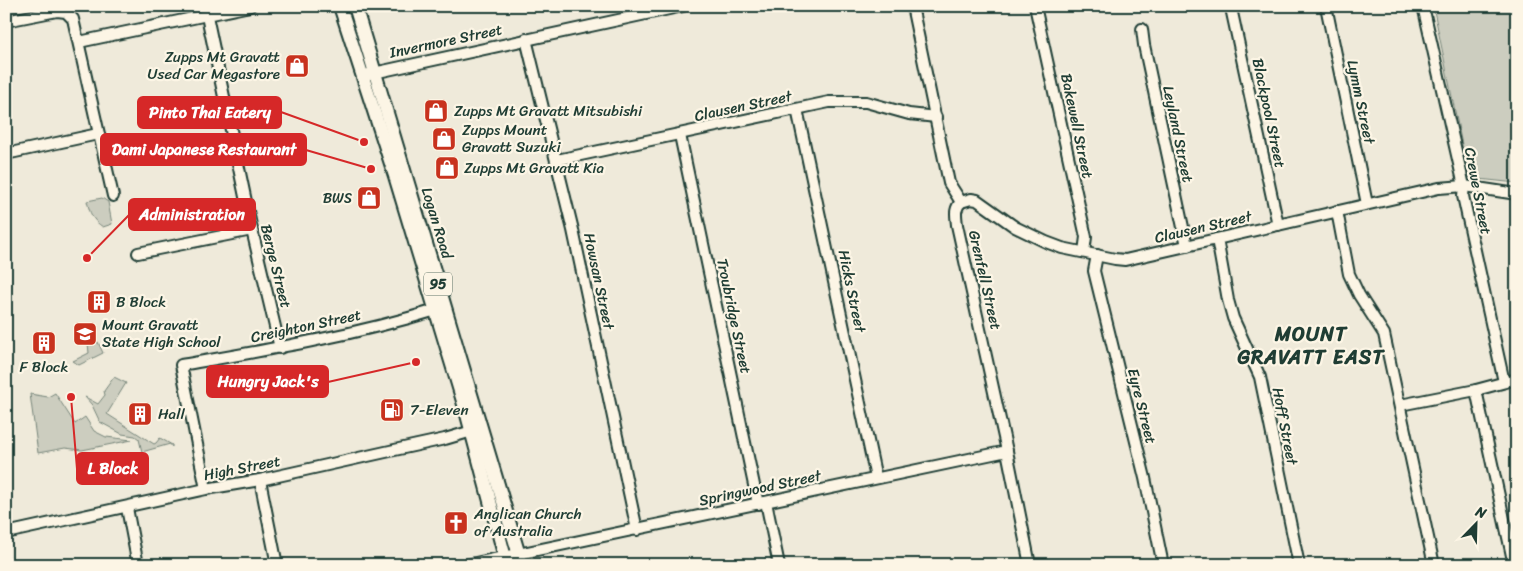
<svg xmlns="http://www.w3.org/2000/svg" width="1523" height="571" viewBox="0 0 1523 571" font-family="Sriracha,sans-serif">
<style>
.green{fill:#cccdbf;stroke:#76857a}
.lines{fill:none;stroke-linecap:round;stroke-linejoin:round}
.minor-casing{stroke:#1f3d34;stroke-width:14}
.major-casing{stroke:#1f3d34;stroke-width:16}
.minor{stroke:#fcf5e5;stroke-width:10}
.major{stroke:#fcf5e5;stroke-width:12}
.labels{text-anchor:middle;stroke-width:4.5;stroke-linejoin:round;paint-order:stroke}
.shield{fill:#fcf5e5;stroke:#617469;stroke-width:1}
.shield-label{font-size:14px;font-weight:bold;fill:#1f3d34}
.street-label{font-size:15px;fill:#1f3d34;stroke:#fcf5e5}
.poi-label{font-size:15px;fill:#1f3d34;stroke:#fcf5e5;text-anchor:start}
.district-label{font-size:20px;font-weight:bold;letter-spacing:1px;fill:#1f3d34;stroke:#fcf5e5}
.leader{fill:none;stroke:#d62828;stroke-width:2}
.callout-dot{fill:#d62828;stroke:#fcf5e5;stroke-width:2}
.callout{fill:#d62828;stroke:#d62828;stroke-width:2}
.callout-label{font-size:16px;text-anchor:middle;font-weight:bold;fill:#fff}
</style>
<rect width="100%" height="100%" fill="#efeada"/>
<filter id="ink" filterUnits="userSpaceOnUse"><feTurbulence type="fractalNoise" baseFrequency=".02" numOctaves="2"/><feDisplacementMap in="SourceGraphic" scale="10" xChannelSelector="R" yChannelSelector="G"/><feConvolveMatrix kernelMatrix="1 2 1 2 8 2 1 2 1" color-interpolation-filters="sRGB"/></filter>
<g filter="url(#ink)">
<g class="green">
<path d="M1433,6H1517V183L1469,178Z"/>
<path d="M102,198L108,202L112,224L103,227C92,220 90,213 87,201Z"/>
<path d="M87,334H90L95,343L98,342L103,353L79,365L73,361L89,353Z"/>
<path d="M114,377L126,383L107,414L154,444L156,443L160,438L172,445V447L170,444L142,452L139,439L135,436L122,434L100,422L92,405L85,397L98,404L105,395L104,391Z"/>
<path d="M55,393L75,424L85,417L94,431L106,437L132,440L82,450L65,448L38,453L30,394L48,397Z"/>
</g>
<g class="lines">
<defs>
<g id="minor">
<path d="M912,6L949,183L961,202"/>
<path d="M1035,6L1086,237L1084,252"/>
<path d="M1326,6L1367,204"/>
<path d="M1423,6L1464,186L1463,196L1504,382"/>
<path d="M1231,8L1278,225"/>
<path d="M207,16L252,230L280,348"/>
<path d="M6,21L57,11L66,12L73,19L113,196"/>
<path d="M1142,29L1144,45L1187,246"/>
<path d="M526,39L573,230L637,530"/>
<path d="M79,42L250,6"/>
<path d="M369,74L683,6"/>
<path d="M797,109L876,478"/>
<path d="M680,135L758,504"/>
<path d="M6,154L98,134"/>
<path d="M557,160L829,102H866L909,114L936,117"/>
<path d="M961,202L971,199L977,200L1015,227L1046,242L1062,248L1115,259L1125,260L1439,188L1464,186L1517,194"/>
<path d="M961,202C954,209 956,215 957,225L1007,451L1030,565"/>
<path d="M1337,211L1349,274L1359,295L1384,334L1434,565"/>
<path d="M1217,239L1228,300L1233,318L1260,377L1299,565"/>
<path d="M138,253L252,230"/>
<path d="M1097,255L1094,271L1145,478L1163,565"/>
<path d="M1476,390L1514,565"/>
<path d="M1400,405L1476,390L1517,379"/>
<path d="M260,480L277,565"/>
<path d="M206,489L181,365C267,350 352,336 436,310"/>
<path d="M766,502L779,565"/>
<path d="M127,508L138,565"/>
<path d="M6,533L206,489L260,480L390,451L445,439L479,429"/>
<path d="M466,565L1007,451"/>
</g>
<g id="major">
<path d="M340,6L395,176L466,411L507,565"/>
<path d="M355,6L522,565"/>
</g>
</defs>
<use href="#minor" class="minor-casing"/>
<use href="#major" class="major-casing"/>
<use href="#minor" class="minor"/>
<use href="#major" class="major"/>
</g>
</g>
<defs>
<symbol id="shop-square" viewBox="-11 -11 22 22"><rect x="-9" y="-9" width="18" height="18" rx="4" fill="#c8321e" stroke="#fcf5e5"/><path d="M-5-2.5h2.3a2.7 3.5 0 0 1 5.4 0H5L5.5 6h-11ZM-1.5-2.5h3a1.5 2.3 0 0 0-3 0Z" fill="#fff"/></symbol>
<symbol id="building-square" viewBox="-11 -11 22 22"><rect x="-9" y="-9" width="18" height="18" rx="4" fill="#c8321e" stroke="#fcf5e5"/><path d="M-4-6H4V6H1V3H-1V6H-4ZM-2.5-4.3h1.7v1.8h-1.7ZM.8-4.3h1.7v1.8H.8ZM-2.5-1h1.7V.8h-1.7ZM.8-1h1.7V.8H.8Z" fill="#fff"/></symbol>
<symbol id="school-square" viewBox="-11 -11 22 22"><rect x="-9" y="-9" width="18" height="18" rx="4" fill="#c8321e" stroke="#fcf5e5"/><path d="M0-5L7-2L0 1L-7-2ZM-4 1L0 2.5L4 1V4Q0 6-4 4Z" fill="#fff"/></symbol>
<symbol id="fuel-square" viewBox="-11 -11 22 22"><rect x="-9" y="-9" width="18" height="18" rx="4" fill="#c8321e" stroke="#fcf5e5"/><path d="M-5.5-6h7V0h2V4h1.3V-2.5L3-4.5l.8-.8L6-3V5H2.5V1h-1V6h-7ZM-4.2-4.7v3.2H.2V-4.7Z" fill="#fff"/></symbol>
<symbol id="church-square" viewBox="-11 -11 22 22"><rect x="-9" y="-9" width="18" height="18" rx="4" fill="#c8321e" stroke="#fcf5e5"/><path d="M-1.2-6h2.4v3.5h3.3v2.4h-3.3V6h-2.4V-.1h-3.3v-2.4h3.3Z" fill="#fff"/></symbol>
</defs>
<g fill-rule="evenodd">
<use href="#shop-square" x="283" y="52" width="28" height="28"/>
<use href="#shop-square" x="422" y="97" width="28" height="28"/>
<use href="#shop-square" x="430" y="125" width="28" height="28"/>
<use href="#shop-square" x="433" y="154" width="28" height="28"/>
<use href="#shop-square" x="355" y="184" width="28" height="28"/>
<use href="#building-square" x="85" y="288" width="28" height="28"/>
<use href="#school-square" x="71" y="320" width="28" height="28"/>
<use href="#building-square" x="30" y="329" width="28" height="28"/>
<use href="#fuel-square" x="378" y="396" width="28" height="28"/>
<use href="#building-square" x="126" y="400" width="28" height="28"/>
<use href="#church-square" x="442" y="509" width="28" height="28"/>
</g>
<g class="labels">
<rect class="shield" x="424" y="272.5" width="28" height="23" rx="4"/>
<g class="shield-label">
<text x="438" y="289">95</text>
</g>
<g class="street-label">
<text transform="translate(446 41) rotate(-12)" y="5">Invermore Street</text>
<text transform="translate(1361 102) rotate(78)" y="5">Lymm Street</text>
<text transform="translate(743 106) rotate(-12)" y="5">Clausen Street</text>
<text transform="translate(1269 113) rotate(78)" y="5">Blackpool Street</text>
<text transform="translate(1077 126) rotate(78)" y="5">Bakewell Street</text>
<text transform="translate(1178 134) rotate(78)" y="5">Leyland Street</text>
<text transform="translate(1478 191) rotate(79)" y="5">Crewe Street</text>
<text transform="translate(437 223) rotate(73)" y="5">Logan Road</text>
<text transform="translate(1203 227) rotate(-13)" y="5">Clausen Street</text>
<text transform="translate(276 266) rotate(76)" y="5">Berge Street</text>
<text transform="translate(985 280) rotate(77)" y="5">Grenfell Street</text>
<text transform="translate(599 281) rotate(78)" y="5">Howsan Street</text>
<text transform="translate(852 291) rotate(78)" y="5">Hicks Street</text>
<text transform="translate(734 316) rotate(78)" y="5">Troubridge Street</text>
<text transform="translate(306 326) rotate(-12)" y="5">Creighton Street</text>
<text transform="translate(1142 406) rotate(76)" y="5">Eyre Street</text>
<text transform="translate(1285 426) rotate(79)" y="5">Hoff Street</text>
<text transform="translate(242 468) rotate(-11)" y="5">High Street</text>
<text transform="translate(760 488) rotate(-12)" y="5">Springwood Street</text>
</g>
<g class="poi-label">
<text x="280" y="62" text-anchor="end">Zupps Mt Gravatt<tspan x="280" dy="17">Used Car Megastore</tspan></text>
<text x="454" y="116">Zupps Mt Gravatt Mitsubishi</text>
<text x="462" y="135">Zupps Mount<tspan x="462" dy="17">Gravatt Suzuki</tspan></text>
<text x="464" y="173">Zupps Mt Gravatt Kia</text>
<text x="352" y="203" text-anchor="end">BWS</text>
<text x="116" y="307">B Block</text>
<text x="102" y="330">Mount Gravatt<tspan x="102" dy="17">State High School</tspan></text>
<text x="44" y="372" text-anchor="middle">F Block</text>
<text x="410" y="415">7-Eleven</text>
<text x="158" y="419">Hall</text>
<text x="474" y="519">Anglican Church<tspan x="474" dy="17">of Australia</tspan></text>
</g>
<g class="district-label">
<text x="1311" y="341">MOUNT<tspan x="1311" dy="23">GRAVATT EAST</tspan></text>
</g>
</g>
<path class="leader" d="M364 142L281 112M371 169L306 150M87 258L129 215M416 362L328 382M71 397L77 469"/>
<g class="callout-dot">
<circle cx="364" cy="142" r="5"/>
<circle cx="371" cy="169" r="5"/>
<circle cx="87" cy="258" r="5"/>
<circle cx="416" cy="362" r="5"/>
<circle cx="71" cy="397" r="5"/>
</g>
<g class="callout">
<rect x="138" y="97" width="143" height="31" rx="5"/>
<rect x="101" y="134" width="205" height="31" rx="5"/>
<rect x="129" y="199" width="126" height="31" rx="5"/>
<rect x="207" y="366" width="121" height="31" rx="5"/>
<rect x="77" y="453" width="71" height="31" rx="5"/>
</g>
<g class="callout-label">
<text x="210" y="118">Pinto Thai Eatery</text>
<text x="204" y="155">Dami Japanese Restaurant</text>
<text x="192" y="220">Administration</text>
<text x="268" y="387">Hungry Jack's</text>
<text x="113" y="474">L Block</text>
</g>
<rect width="1523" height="571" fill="none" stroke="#fcf5e5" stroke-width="25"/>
<rect x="12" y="12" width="1498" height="546" fill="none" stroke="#1f3d34" stroke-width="2" filter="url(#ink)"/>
<g transform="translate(1476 524) rotate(23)" stroke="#fcf5e5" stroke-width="4" paint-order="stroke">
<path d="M0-4L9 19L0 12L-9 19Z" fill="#1f3d34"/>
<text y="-8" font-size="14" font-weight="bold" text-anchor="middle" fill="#1f3d34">N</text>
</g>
</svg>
